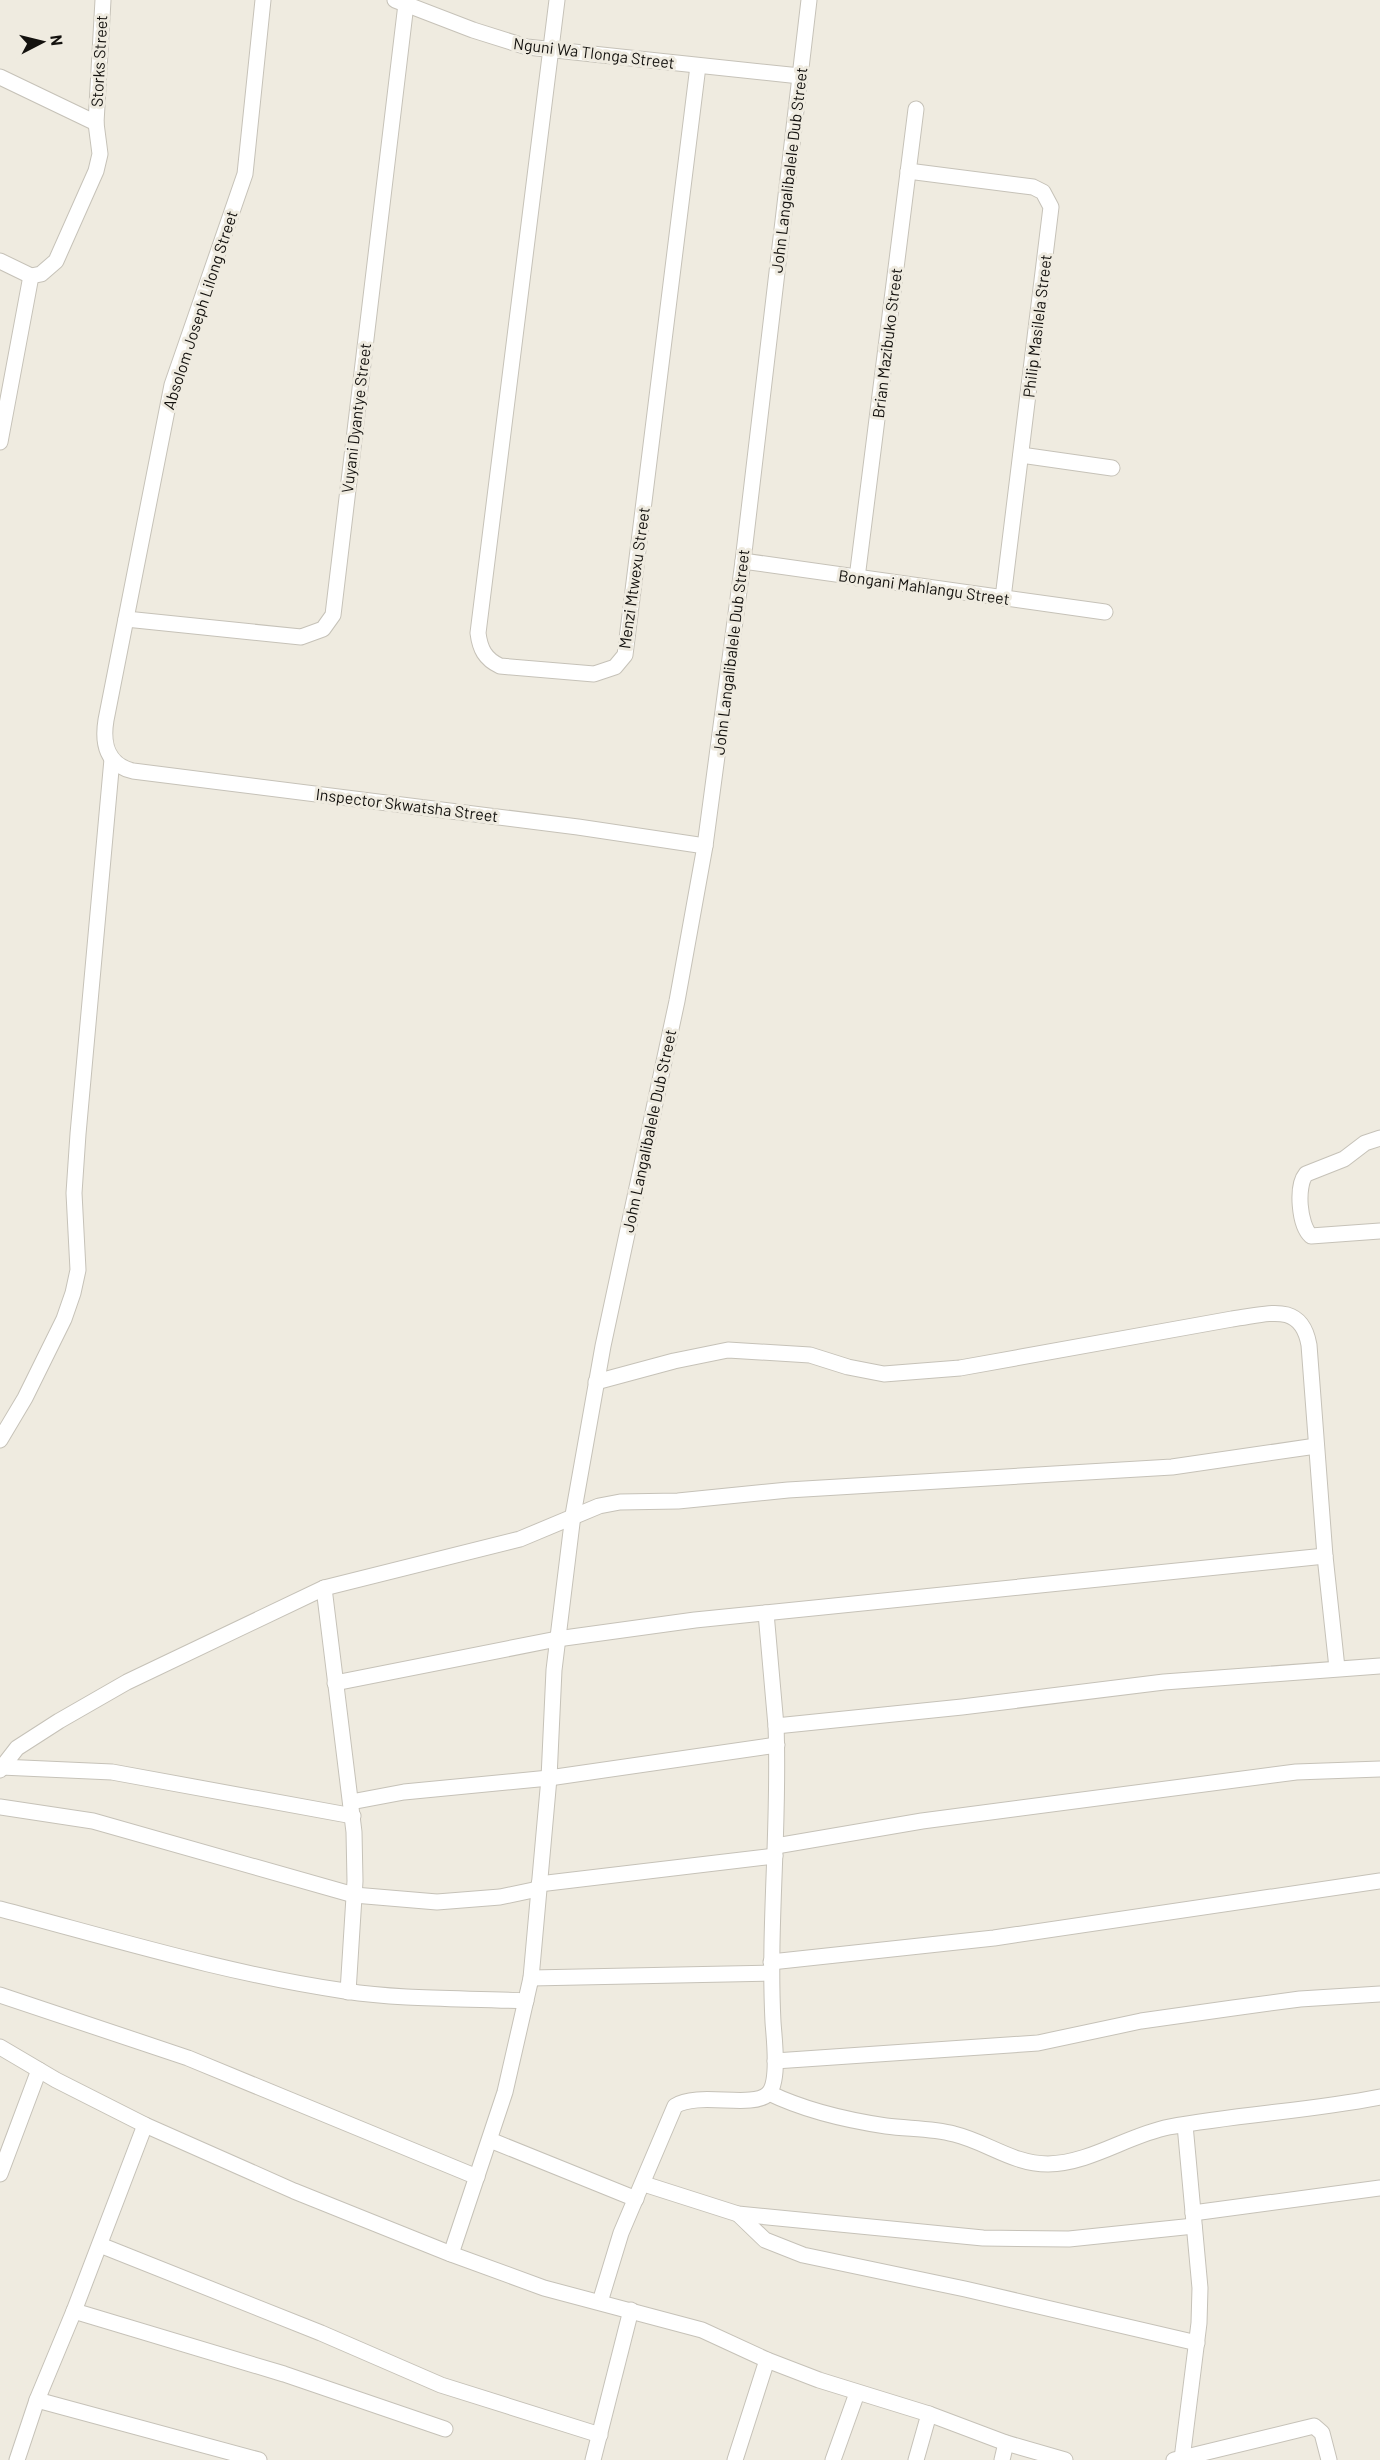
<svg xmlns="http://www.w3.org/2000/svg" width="1380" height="2460" viewBox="0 0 1380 2460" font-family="Barlow,sans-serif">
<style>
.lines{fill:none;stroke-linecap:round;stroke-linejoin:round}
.minor-casing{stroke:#c6c2b8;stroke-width:17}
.minor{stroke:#fff;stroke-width:15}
.labels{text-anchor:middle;stroke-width:6;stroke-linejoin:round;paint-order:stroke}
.street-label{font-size:16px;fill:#13110e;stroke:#efebe0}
</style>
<rect width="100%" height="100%" fill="#efebe0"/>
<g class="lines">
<defs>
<g id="minor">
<path d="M263,0L245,174L172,385L106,720C102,744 107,765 133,771L578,827L705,846"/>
<path d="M395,0L473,30L527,47L800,76"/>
<path d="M557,0L478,633C480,649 485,659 500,666L594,674L615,667L625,655L698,66"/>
<path d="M0,77L96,123"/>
<path d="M908,171L1033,187L1043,192L1051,207L1003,598"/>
<path d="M0,261L31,276"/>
<path d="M31,276L41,274L56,261L96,171L100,154L96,123L103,0"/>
<path d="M0,442L31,276"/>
<path d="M1021,455L1112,468"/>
<path d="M743,561L1105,612"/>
<path d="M857,578L916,109"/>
<path d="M126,619L301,637L323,629L333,615L406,4"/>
<path d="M1380,1138L1365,1143L1344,1159L1306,1174C1296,1186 1299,1225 1311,1236L1380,1231"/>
<path d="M596,1382L674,1361L728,1350L810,1355L848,1367L884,1374L960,1368L1232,1319C1266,1315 1301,1300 1309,1345L1325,1556L1337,1668"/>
<path d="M0,1440L25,1398L64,1319L73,1293L78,1270L74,1193L78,1134L112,759"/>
<path d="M324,1588L354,1832L355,1881L348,1992"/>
<path d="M766,1613L776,1726L962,1707L1164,1682L1380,1666"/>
<path d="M335,1683L557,1639L695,1620L1325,1556"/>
<path d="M1,1767L112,1772L353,1816"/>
<path d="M0,1770L17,1748L59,1721L127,1682L324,1588L520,1539L599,1506L620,1502L678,1501L788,1490L1172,1467L1316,1446"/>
<path d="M351,1802L404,1792L549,1778L777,1745"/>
<path d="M0,1807L93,1821L354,1895L437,1902L500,1897L538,1889"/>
<path d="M776,1846L922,1821L1296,1772L1380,1769"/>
<path d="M539,1884L775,1856"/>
<path d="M0,1909C114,1939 228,1974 345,1991C404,2000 466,1998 526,2001"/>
<path d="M771,1962L994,1938L1380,1881"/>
<path d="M531,1978L771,1973"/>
<path d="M0,1995L188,2058L477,2177"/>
<path d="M0,2047L56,2080L145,2125L294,2191L451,2254L544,2288L702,2330L767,2360L819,2380L929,2414L1006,2443L1065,2460"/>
<path d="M775,2061L1038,2043L1141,2021L1233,2008L1300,1999L1380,1994"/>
<path d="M769,2093C806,2111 846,2120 886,2126C909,2129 932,2128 954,2134C987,2142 1013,2164 1048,2164C1091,2163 1128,2135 1169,2127C1239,2114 1310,2111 1380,2097"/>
<path d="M490,2140L636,2199"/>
<path d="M0,2174L39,2070"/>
<path d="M644,2184L738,2214L983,2238L1069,2239L1194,2226"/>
<path d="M1193,2213L1380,2188"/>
<path d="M738,2214L765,2240L803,2255L965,2289L1197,2343"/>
<path d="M100,2245L321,2333L441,2385L600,2435"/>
<path d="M451,2254L505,2092L531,1978L549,1778L554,1670L573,1515L603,1346L677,1001L705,846L743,561L809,0"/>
<path d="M600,2302L621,2233L675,2106C698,2091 752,2109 768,2094C780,2082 774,2038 773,2022C768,1924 780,1825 776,1726"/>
<path d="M74,2311L284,2374L445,2429"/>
<path d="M37,2400L259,2460"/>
<path d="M1182,2459L1199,2323L1200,2288L1185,2125"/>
<path d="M17,2460L37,2400L74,2311L145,2125"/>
<path d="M593,2460L631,2310"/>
<path d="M735,2460L767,2360"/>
<path d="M833,2460L857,2393"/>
<path d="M916,2460L929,2414"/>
<path d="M1002,2460L1006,2443"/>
<path d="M1174,2460L1314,2426L1322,2433L1329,2460"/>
</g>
</defs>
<use href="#minor" class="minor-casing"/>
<use href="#minor" class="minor"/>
</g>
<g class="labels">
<g class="street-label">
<text transform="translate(594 53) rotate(7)" y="6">Nguni Wa Tlonga Street</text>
<text transform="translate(99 61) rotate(-87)" y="6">Storks Street</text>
<text transform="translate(789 170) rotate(-83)" y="6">John Langalibalele Dub Street</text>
<text transform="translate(200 310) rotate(-72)" y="6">Absolom Joseph Lilong Street</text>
<text transform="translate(1037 326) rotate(-83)" y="6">Philip Masilela Street</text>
<text transform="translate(887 343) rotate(-83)" y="6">Brian Mazibuko Street</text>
<text transform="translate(356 418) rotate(-83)" y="6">Vuyani Dyantye Street</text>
<text transform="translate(634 578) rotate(-82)" y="6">Menzi Mtwexu Street</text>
<text transform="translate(924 587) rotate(8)" y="6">Bongani Mahlangu Street</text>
<text transform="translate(731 652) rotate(-83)" y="6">John Langalibalele Dub Street</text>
<text transform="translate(407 805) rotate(7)" y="6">Inspector Skwatsha Street</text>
<text transform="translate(649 1131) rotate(-78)" y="6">John Langalibalele Dub Street</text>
</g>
</g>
<g transform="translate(42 42) rotate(83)" stroke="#efebe0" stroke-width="4.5" paint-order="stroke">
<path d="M0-4.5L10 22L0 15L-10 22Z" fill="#13110e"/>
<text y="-9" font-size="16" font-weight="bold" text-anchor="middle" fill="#13110e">N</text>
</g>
</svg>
